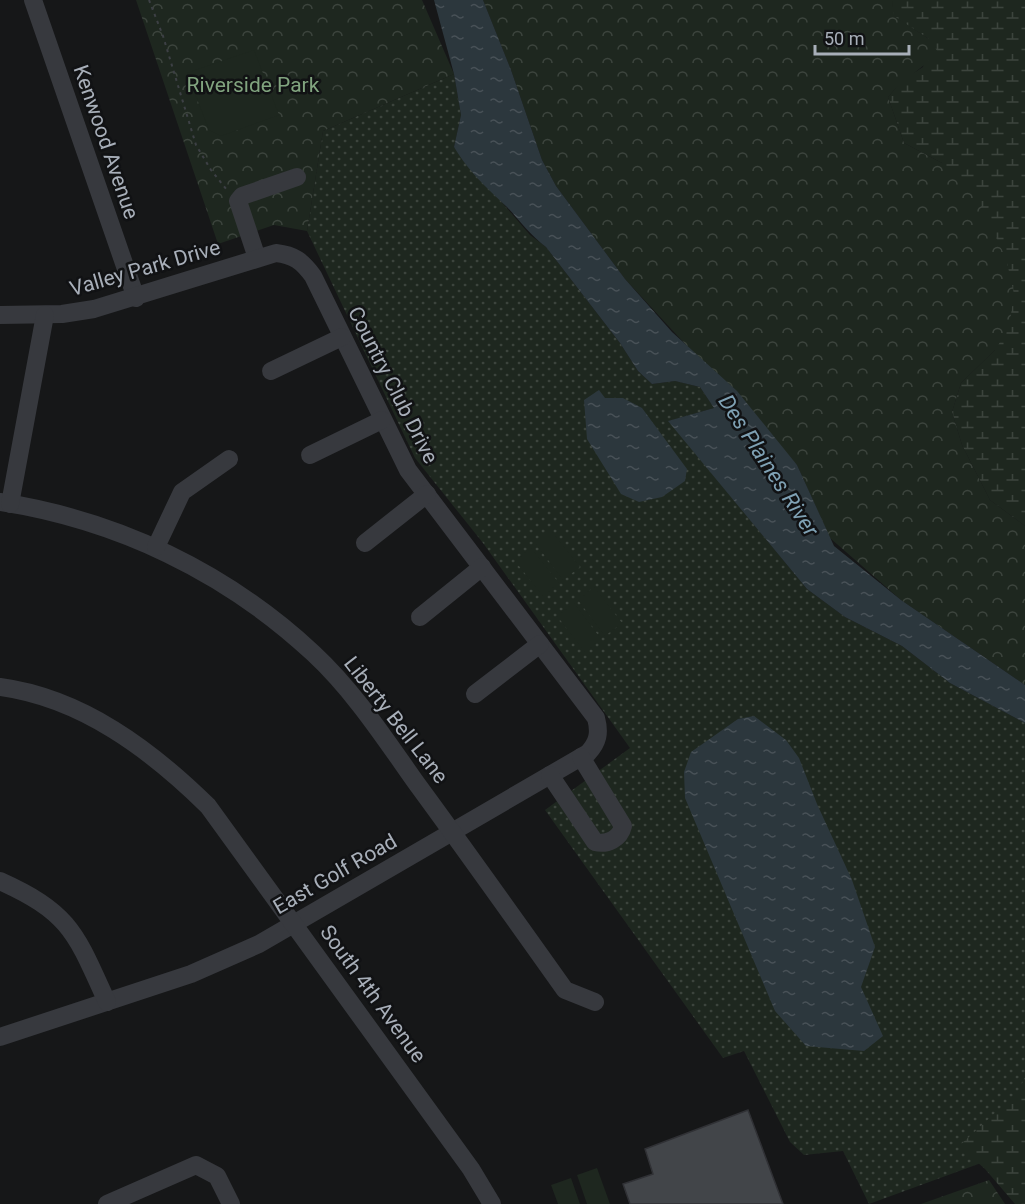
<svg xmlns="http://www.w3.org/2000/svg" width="1025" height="1204" viewBox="0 0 1025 1204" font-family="Roboto,sans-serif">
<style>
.grass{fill:url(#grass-dots)}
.wetland{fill:url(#wetland-marsh)}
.park{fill:url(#park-crowns)}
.pitch{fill:#1e271f}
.water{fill:url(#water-ripples)}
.building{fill:#424549;stroke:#303135;stroke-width:1.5}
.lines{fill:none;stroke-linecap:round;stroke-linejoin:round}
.path{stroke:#3d4045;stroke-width:2;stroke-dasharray:3 4.5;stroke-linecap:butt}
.minor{stroke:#37393e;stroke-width:18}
.labels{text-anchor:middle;stroke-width:5;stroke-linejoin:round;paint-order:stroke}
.park-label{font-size:21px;fill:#81a47f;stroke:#111214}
.street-label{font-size:21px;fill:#a8afb9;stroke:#111214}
.water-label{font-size:22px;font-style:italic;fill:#7fa1b4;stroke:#111214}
</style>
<defs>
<pattern id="grass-dots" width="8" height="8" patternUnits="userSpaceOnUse" patternTransform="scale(1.5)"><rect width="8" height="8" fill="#1e271f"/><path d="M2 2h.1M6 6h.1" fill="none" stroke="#3c443d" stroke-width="1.8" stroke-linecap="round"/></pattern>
<pattern id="wetland-marsh" width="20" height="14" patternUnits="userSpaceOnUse" patternTransform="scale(1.5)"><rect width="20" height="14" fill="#1e271f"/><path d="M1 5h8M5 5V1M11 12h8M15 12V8" fill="none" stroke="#3c443d"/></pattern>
<pattern id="park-crowns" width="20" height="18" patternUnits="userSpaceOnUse" patternTransform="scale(1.5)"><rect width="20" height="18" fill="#1e271f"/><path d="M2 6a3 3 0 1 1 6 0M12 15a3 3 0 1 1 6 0" fill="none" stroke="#3c443d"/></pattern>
<pattern id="water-ripples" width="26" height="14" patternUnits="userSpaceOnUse" patternTransform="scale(1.5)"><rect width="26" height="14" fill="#2c373d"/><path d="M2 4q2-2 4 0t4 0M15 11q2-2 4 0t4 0" fill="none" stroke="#485157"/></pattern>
</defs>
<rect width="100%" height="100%" fill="#161718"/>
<path class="grass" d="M454,74L461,115L454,147L530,235L546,247L620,343L638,371L652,384L675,381L700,387L714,408L669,421L807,589L845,617L902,646L950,683L1025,723V1147L869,1204L843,1151L804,1155L790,1142L744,1051L723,1058L545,810L630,748L483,543L415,458L307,231L323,131Z"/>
<g class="wetland">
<path d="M892,0H1025V526L990,500L962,445L952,412L961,383L995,350L942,163L904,143L888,97L903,80L923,67L929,39L893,16Z"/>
<path d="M1025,1077V1204H1015L985,1169L959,1146L1018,1092Z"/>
</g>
<g class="park">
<path d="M136,0H422L454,74L323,131L307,231L274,225L218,244Z"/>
<path d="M483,0H892L894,16L929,39L938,52C922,69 903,79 888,97L904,143L942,163L973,190L1006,258L1014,294L1009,328L995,350L961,383L952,412L962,445L990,500L1025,526V685L901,600L830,538L797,465L625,279L556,186L542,160L511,70Z"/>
<path d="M989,1180L1005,1204H921Z"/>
</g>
<g class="pitch">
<path d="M254,50L279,115L221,136L209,130L187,73Z"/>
<path d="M552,532L580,567L563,580L536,544Z"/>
<path d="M531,548L559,583L543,596L515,561Z"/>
<path d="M594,587L622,623L605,636L578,600Z"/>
<path d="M574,603L601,639L585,652L557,616Z"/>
<path d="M597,1168L610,1204H587L577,1175Z"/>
<path d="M571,1178L580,1204H558L551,1185Z"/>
</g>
<g class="water">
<path d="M434,0H483L511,70L542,160L556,186L625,279L672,332L737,391L797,465L834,546L901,600L1025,685V723L950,683L902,646L845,617L807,589L668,421L714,408L700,387L675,381L652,384L638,371L620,343L546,247C530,235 520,221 507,207C485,186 470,173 454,147L461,115L454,74Z"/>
<path d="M599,390L605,398H623L642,408L687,469L685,481L662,497L639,502L621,494L587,439L584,400Z"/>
<path d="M754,716L786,740L799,758L817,804L852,880L875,947L861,987L883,1036L864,1051L806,1046L775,1011L685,798L684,772L691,752L738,719Z"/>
</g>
<path class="building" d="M748,1110L783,1204H630L623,1184L653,1174L645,1149Z"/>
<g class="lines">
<path class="path" d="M149,0L163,36L196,145L211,170L227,190"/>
<g class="minor">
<path d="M33,0L136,298"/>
<path d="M257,258L238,201L242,196L297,177"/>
<path d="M0,315L62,314L94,309L276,253C294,255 302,261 313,276L408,470L596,718C600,733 598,742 588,753L259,944L191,974L0,1037"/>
<path d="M271,371L342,337"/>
<path d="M310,455L382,420"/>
<path d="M0,502C117,520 226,572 313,653C354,691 385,739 417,784C467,852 516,921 565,990L595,1002"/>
<path d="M10,504L45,315"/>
<path d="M365,543L427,494"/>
<path d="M156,547L182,492L229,459"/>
<path d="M420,617L482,567"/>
<path d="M0,687C82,698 151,750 208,806L471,1169L492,1204"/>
<path d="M475,694L540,644"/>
<path d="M550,775L595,842C607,845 620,839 623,826L581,757"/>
<path d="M0,881C71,913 76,934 107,1002"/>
<path d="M107,1204L196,1165L217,1176L231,1204"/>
</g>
</g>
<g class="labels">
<g class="park-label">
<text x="253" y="92">Riverside Park</text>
</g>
<g class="street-label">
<text transform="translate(106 142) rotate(71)" y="7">Kenwood Avenue</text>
<text transform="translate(145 268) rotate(-16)" y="7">Valley Park Drive</text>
<text transform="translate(393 385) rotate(63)" y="7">Country Club Drive</text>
<text transform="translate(396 720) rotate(52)" y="7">Liberty Bell Lane</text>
<text transform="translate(335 874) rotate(-30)" y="7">East Golf Road</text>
<text transform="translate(373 994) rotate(54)" y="7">South 4th Avenue</text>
</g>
<g class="water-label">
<text transform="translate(769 465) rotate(57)" y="8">Des Plaines River</text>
</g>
</g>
<path d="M815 45v9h94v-9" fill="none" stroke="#a8afb9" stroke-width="3"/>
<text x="824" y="45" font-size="18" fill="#a8afb9" stroke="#111214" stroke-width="4.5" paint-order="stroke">50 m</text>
</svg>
